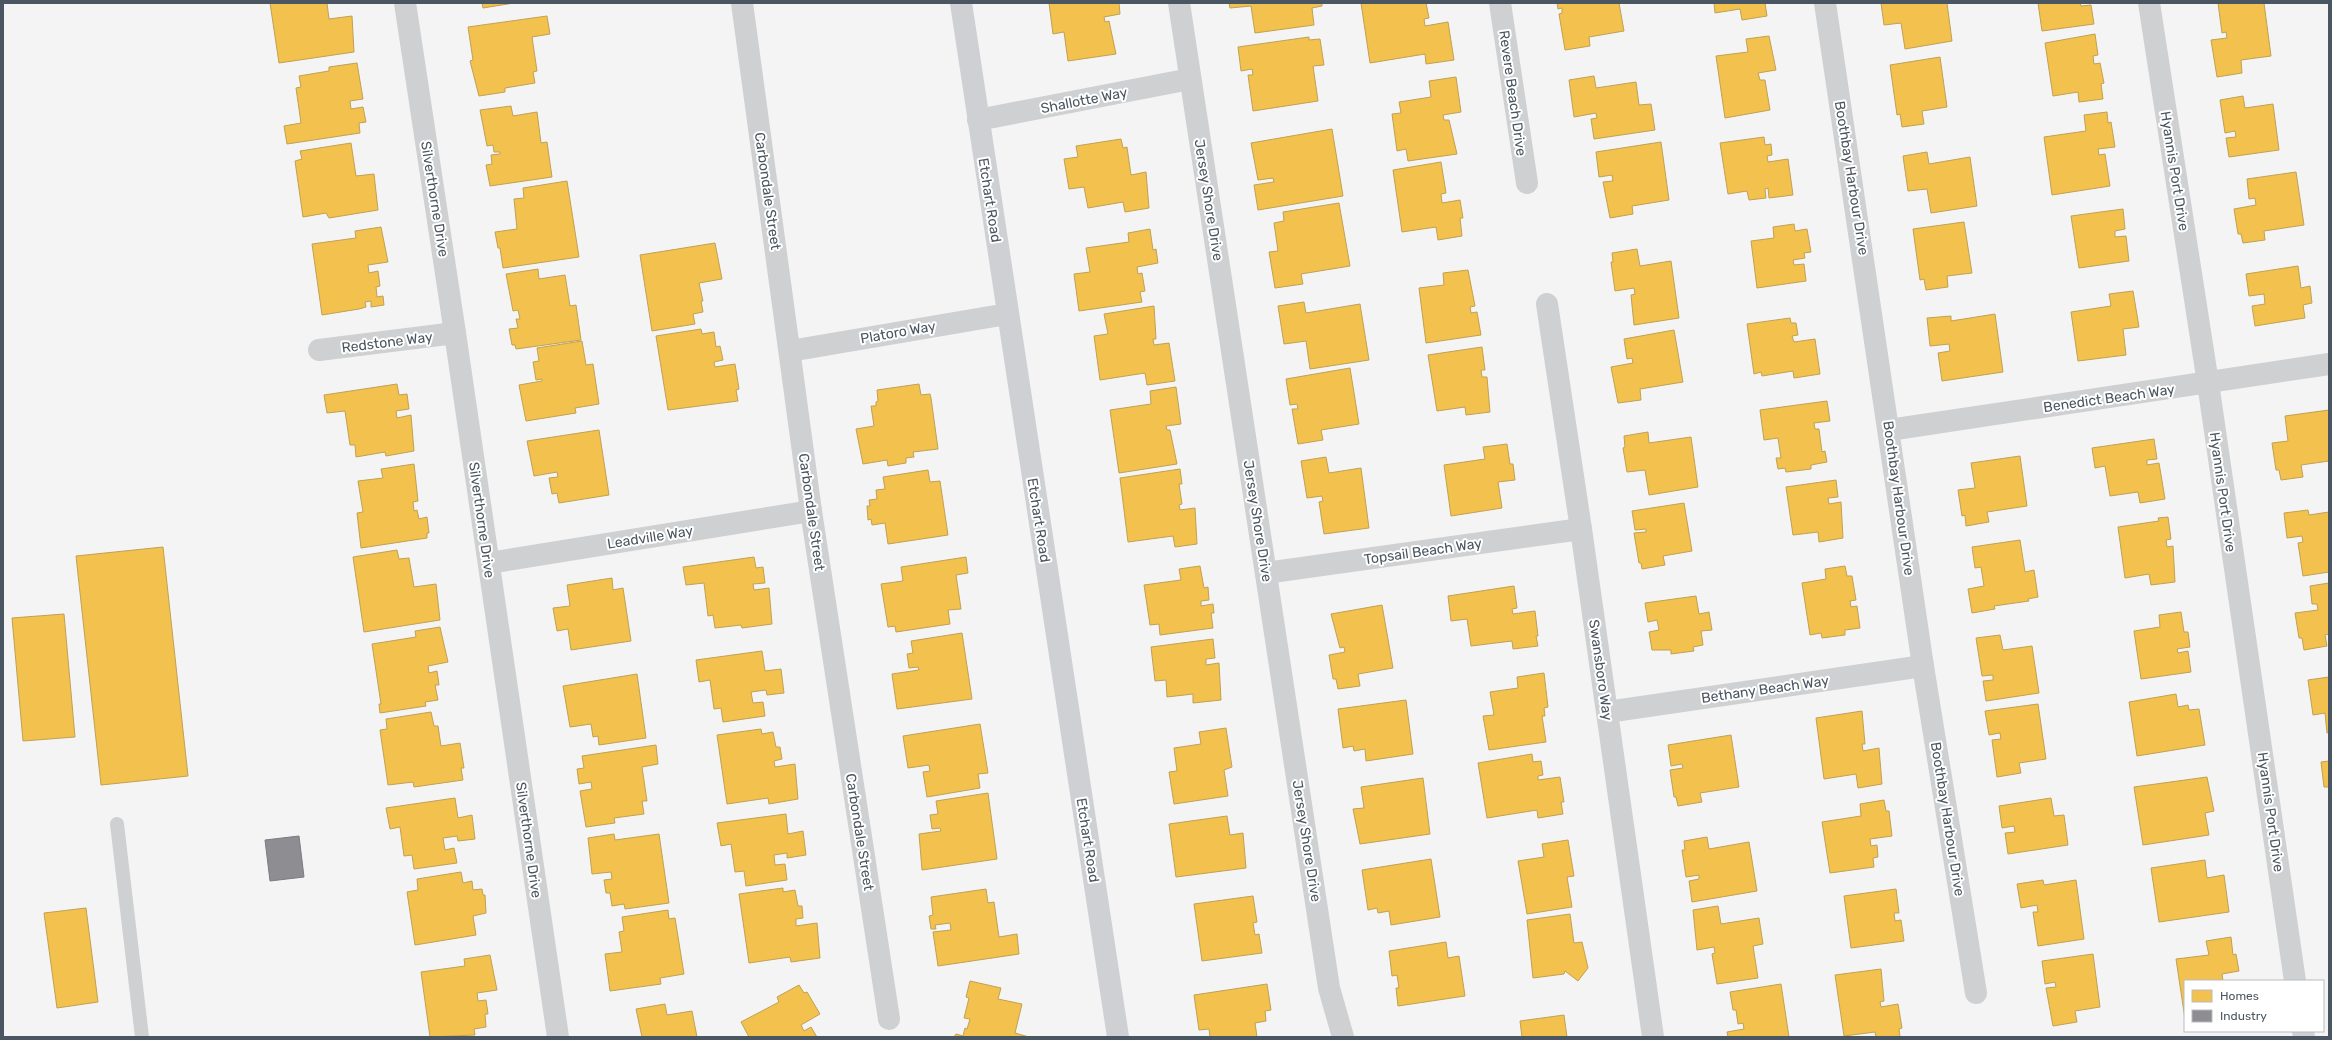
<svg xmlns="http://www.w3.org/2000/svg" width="2332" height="1040" viewBox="0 0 2332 1040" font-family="Rubik,sans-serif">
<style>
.homes{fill:#f2c14e;stroke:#c0a154}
.industry{fill:#8d8d92;stroke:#797c83}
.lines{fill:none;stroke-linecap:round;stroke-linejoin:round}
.lane{stroke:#ced0d2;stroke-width:14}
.street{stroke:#ced0d2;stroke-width:22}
.secondary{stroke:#ced0d4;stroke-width:22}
.labels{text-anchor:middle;stroke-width:4;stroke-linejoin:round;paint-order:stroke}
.street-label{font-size:14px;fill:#4a5661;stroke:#fff}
</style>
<rect width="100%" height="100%" fill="#f4f4f4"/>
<g class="homes">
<path d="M270,3H327L329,19L352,16L354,52L279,63Z"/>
<path d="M482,3H514L483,8Z"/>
<path d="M1049,3H1119L1120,14L1104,17L1105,22L1109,21L1116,54L1068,61L1064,32L1053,34Z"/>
<path d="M1229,3H1322V6L1312,8L1314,25L1255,33L1251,6L1230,8Z"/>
<path d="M1361,3H1426L1429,18L1424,19L1425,26L1448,22L1454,60L1426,64L1425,54L1370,63Z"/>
<path d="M1557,3H1619L1624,31L1589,37L1590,46L1565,50L1559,14L1562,13V8L1558,9Z"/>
<path d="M1714,3H1765L1767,16L1742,20L1740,9L1715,13Z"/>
<path d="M1881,3H1947L1952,41L1905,49L1901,23L1884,25Z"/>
<path d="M2038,3H2080L2081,6L2091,5L2094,24L2042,31Z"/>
<path d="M2218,3H2264L2271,56L2241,60L2242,73L2217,77L2211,40L2227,38L2226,32L2222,33Z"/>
<path d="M547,16L550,34L532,37L537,71L533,72L535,83L505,88V92L479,96L470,61L473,60L468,27Z"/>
<path d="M2095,34L2098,55L2093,56L2094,64L2100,63L2104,83L2101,84L2103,99L2079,102L2078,92L2053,96L2045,43Z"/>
<path d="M1769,36L1776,70L1758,73L1760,80H1765L1770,110L1725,118L1716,56L1748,52L1746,39Z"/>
<path d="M1309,37V40L1320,39L1324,65L1313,66L1318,101L1253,111L1248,75H1253L1252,69L1241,71L1238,47Z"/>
<path d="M1940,57L1947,107L1922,111L1924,124L1902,127L1900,114L1897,115L1890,65Z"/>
<path d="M357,63L363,99L350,101L351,109L363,107L366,122L359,123L360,133L287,144L284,126L301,123L296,88L301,87L299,76L329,71V67Z"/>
<path d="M1594,76L1596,88L1636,82L1639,105L1651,104L1655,130L1594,139L1591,119L1597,118L1596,113L1574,117L1569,80Z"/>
<path d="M1456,77L1461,112L1443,115L1444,120H1449L1457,154L1408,161L1406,149L1397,151L1392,114L1401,113L1399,102L1431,97L1429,81Z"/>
<path d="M2243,96L2245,108L2273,104L2279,150L2229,157L2226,138L2236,137L2235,131L2225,133L2220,100Z"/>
<path d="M511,106L513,116L537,112L541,143L547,142L552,177L490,186L486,165L492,164L491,155L500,154V152H494L493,145L487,146L480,110Z"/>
<path d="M2107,112L2108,123L2111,122L2115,147L2098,149L2099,155L2105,154L2110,186L2052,195L2044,137L2086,131L2084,115Z"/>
<path d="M1332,129L1343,196L1258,210L1254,185L1274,182L1273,178L1258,180L1251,143Z"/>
<path d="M1764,137L1765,145L1771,144L1772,155L1767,156L1768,162L1788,159L1793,195L1769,198L1768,188L1765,189L1766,198L1749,200L1747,191L1728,194L1720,143Z"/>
<path d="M1121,139L1123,148L1127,147L1131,175L1146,172L1149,208L1125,212L1123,202L1088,208L1084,187L1069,189L1064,159L1078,157L1076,146Z"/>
<path d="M1661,142L1669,200L1632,206L1633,214L1610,218L1603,182L1613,181L1612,175L1599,177L1596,152Z"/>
<path d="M351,143L356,176L374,174L378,210L329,218L326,213L303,217L295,161L302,159L300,151Z"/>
<path d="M1927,152L1929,164L1970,157L1977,206L1931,213L1927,189L1908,191L1903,156Z"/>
<path d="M1441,162L1446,193L1441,194L1442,203L1460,200L1463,218H1460L1462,236L1438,240L1436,227L1402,232L1393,170Z"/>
<path d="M2296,172L2304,225L2264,231L2265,240L2243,243L2241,234H2238L2234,209L2256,205L2255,198L2249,199L2247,179Z"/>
<path d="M567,181L579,257L503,268L500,248H498L495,232L517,229L514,199L524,198L523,188Z"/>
<path d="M1339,203L1350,266L1301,274L1303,284L1275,288L1269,252L1278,251L1274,223L1284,221L1283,212Z"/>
<path d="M2123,209L2125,229L2115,231V237L2126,236L2129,261L2079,268L2071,216Z"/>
<path d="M1964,222L1972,273L1947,276L1948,287L1926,290L1924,279L1920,280L1913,229Z"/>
<path d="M1794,224L1795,231L1807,229L1811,252L1804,253L1805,258L1793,260L1794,265L1804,264L1806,281L1757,288L1751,241L1774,238L1773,227Z"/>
<path d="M381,227L388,262L368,265L369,273L378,271L380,286L376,287L377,297L383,296L384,305L371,307V301L365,302L366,307L359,309L322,315L312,244L356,238L355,231Z"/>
<path d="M1150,229L1153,250L1156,249L1158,263L1137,267L1138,274L1142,273L1145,291L1140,292L1142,302L1079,311L1074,274L1090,272L1086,248L1129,242L1128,233Z"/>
<path d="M715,243L722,279L699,283L703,301H701L703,312L693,314L695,324L652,331L640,255Z"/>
<path d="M1637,249L1640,266L1671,261L1679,318L1634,325L1631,295L1635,294L1634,288L1615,291L1611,262H1613L1612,253Z"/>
<path d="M2298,266L2301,288L2310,286L2312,303L2303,305L2305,318L2255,326L2252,306L2265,304L2264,294L2249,296L2246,274Z"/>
<path d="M538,269L539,279L565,275L570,306L576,305L581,340L516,349L515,345H512L509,329L518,328L516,319H520L518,310L513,311L506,274Z"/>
<path d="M1468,270L1475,306L1470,307L1471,313L1477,312L1481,335L1426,343L1419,288L1444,285L1443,273Z"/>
<path d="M2133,291L2139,327L2123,329L2126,355L2078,361L2071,312L2111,306L2109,294Z"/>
<path d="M1304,302L1306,313L1360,304L1369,360L1310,369L1306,341L1284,344L1278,306Z"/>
<path d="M1154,306L1156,339H1153L1154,345L1169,343L1175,381L1147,385L1145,373L1100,380L1094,336L1108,334L1104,314Z"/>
<path d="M1995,314L2003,372L1942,381L1938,353L1950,351L1949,344L1930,346L1927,318L1951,316V321Z"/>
<path d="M1790,318L1791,323H1796L1798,335L1792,336L1794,342L1815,339L1820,374L1794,378L1793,371L1762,376L1761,372L1754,374L1747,324Z"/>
<path d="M701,329L702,334L714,332L716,347L720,346L723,360L714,362L715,367L735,364L739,389L736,390L738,401L668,410L656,336Z"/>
<path d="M1674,330L1683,382L1640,389L1641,400L1618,403L1611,367L1633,363L1632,358L1627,359L1624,339Z"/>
<path d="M582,341L586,365L593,364L599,404L575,408L576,413L526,421L519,385L542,381V379L536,380L533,362L539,361L537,348Z"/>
<path d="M1482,347L1485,370H1481L1482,377H1487L1490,412L1466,415L1465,407L1437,411L1428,355Z"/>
<path d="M1350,368L1359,424L1321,430L1323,440L1298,444L1292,409H1298L1297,404L1290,405L1286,379Z"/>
<path d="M397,384L399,395L407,394L409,409L396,411L397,418L411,415L414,451L386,456L385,452L356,457L355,445H350L345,411L327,413L324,395Z"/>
<path d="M919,384L921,395L930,394L931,398L938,449L913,452L914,457L906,458V463L888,466L887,460L863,464L856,429L874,426L871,406H876V402L878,401L877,390Z"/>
<path d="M1176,387L1181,424L1166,426L1167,430H1170L1177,464L1119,473L1110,410L1151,404L1150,391Z"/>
<path d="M1827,401L1830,421L1814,423L1815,429H1819L1822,452L1825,451L1827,462L1811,465V469L1786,472L1785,468L1778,469L1776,458H1781L1778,438L1764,440L1760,410Z"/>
<path d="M2329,410V461L2301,465L2303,477L2281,480L2279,470H2276L2272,443L2288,441L2285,416Z"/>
<path d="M599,430L609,495L559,503L557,493L552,494L549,478L558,477L557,472L534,476L527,441Z"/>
<path d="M1648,432L1649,443L1691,437L1698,487L1649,495L1645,470L1627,472L1623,448L1625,447L1624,436Z"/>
<path d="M2154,439L2157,459L2147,460V465L2159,463L2165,499L2140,503L2138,492L2110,496L2105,466L2095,468L2092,448Z"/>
<path d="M1507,444L1510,464H1513L1515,480L1498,482L1502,508L1451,516L1444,465L1485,459L1483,447Z"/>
<path d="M2020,456L2027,506L1987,512L1989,522L1966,526L1965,515L1962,516L1958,490L1975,488L1971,463Z"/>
<path d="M1326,457L1329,473L1361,468L1369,528L1324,534L1319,502L1323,501L1322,496L1307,498L1301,461Z"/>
<path d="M414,464L418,501L413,502L414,511L417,510L419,519L427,517L429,533H427V538L361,548L357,513L363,512L358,481L383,478L381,469Z"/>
<path d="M1180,469L1182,484H1179L1182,504L1179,505L1180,510L1195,508L1197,544L1175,547L1173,536L1128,542L1120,478Z"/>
<path d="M928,470L930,482L940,481L948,535L888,544L885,523L872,525L871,519L868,520L867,506H870L869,500L877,499L876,490L885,489L883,477Z"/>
<path d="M1836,480L1838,497L1828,498L1829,504L1841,502L1843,538L1819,542L1818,532L1793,535L1786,487Z"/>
<path d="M1684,503L1692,551L1663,556L1665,565L1642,569L1641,563H1639L1634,533L1646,532V529L1635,530L1632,511Z"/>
<path d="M2308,510L2309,515L2329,512V572L2303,576L2298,543L2303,542L2302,536L2287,538L2284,513Z"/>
<path d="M2168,517L2171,539L2166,540L2167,547L2173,546L2175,582L2151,585L2149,574L2125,578L2118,527L2159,521L2158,518Z"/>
<path d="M2020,540L2025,572L2034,570L2038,597L2028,599L2029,601L1994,606L1995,609L1972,613L1968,589L1984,586L1981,567L1975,568L1972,547Z"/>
<path d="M163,547L188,776L101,785L76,556Z"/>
<path d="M397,550L399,559L409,558L414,587L436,584L440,620L364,632L353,557Z"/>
<path d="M754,557L756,568L763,567L765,583L753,584L754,590L769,588L772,624L742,628L741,625L715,628L713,615L708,616L704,583L686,585L683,567Z"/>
<path d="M966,557L968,573L956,575L961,609L948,610L950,624L896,632L895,626L888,627L881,584L903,581L901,567Z"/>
<path d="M1200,566L1204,588L1208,587L1209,600L1201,601V606L1213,604L1214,613H1211L1213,628L1160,635L1159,624L1150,625L1144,585L1181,580L1179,569Z"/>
<path d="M1845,566L1847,576H1852L1856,600L1850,601L1851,607L1857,606L1860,628L1845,630V635L1822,638L1821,633L1810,635L1802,583L1826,579L1825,569Z"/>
<path d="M612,578L613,590L623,588L631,641L571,650L568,629L557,631L553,608L570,606L567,585Z"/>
<path d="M2329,583V634L2325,635L2327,646L2304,650L2302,638H2299L2295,613L2318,610L2317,604H2312L2310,586Z"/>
<path d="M1514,586L1517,608L1512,609L1513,614L1535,611L1538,636H1536L1538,646L1513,649L1512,641L1471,646L1467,619L1451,621L1448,596Z"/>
<path d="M1696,596L1699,614L1709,612L1712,630L1701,631L1703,645L1693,647L1694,651L1671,654V650H1652L1649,632L1659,630L1657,620L1648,622L1645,603Z"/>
<path d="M1382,605L1393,668L1358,674L1360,686L1338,689L1336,679H1333L1329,655L1345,652L1344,647L1340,648L1331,614Z"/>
<path d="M2181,612L2184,632H2188L2190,647L2177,649L2178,653L2188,651L2191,672L2141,679L2134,631L2160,627L2159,615Z"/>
<path d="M64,614L75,737L23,741L12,618Z"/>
<path d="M440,627L448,662L428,666L429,673L437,671L439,685H435L438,700L425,702L426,706L380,713L379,704H381L372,644L416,637L415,631Z"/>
<path d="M962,633L972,699L897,709L892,674L919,670L918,667L909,668L907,654L913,653L911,641Z"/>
<path d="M2000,635L2003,650L2032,646L2039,693L1986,701L1983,681L1993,680V675L1982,676L1976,638Z"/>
<path d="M1213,639L1215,658L1206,659V665L1219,663L1221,700L1193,703V694L1167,697L1166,680L1155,681L1151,647Z"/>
<path d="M762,651L765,671L781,669L784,693L767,695L766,690L751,692L753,703L763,702L765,716L723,722L721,708L714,709L710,680L699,682L696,660Z"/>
<path d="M1544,673L1548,707L1544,708L1545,716H1542L1546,742L1489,750L1483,716L1494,715L1490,692L1518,688L1517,677Z"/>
<path d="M637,674L646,738L599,745L598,736L593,737L591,724L570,727L563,686Z"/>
<path d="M2329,677V732L2327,733L2325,713L2313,715L2308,680Z"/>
<path d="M2176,694L2178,707L2188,705L2189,710L2199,709L2205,745L2137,756L2129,702Z"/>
<path d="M1406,700L1413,754L1366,761L1365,749L1354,751L1353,746L1343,748L1338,709Z"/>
<path d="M2038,704L2046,759L2019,763L2021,773L1997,777L1992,740L2001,739L2000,733L1989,735L1985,711Z"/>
<path d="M1862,711L1865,744H1862L1863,751L1879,748L1882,784L1858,788L1856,774L1824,779L1816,718Z"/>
<path d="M431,712L434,726H438L441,746L460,743L464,768H461L463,780L414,787L413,782L388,785L380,730L387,729L386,719Z"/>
<path d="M980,724L988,773L978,774L980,788L927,797L923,772L930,771L929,765L908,768L903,736Z"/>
<path d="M1226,728L1232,767L1224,770L1228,796L1174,804L1169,772L1177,771L1174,748L1201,744L1199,732Z"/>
<path d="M761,729L762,734L773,732L776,747H780L782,759L774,761L775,767L795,764L798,799L769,804L768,798L727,804L717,735Z"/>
<path d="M1731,735L1739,787L1700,793L1702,802L1678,806L1676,797H1674L1670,770L1683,768L1682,764L1671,766L1668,745Z"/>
<path d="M656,745L658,764L642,767L647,801H642L644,814L614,818L615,823L586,827L580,791L592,789L591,782L579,784L577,769L584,768L582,756Z"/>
<path d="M1532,754L1533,762L1541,761L1543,775L1538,776V780L1560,777L1564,802H1561L1563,814L1538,818L1537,810L1487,818L1478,763Z"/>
<path d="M2329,761V787H2324L2321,762Z"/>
<path d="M2207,777L2214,811L2205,813L2209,835L2143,845L2134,787Z"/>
<path d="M1423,778L1430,834L1360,844L1353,809L1364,808L1361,787Z"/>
<path d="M988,793L997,859L922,870L919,834L941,831L940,828L932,829L930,815L938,814L936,801Z"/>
<path d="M455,798L458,818L472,815L475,839L458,841L457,836L443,838L445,850L454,848L457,863L414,869L412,855L404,856L400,827L390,829L386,808Z"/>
<path d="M2051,798L2054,816L2064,815L2068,845L2008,854L2005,833L2015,832L2014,826L2002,828L1999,806Z"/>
<path d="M1884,800L1886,811H1889L1892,836L1870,839L1871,846L1877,845L1878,857L1873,858L1874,867L1830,873L1822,822L1861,816L1860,804Z"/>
<path d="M786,814L788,834L803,831L806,855L787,858V853L774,855L775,865L785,864L787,880L746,886L744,871L735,872L731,844L721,846L717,823Z"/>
<path d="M1227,816L1230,835L1243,833L1246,868L1176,877L1169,824Z"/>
<path d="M614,834L615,840L659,834L669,903L625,909L624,904L612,906L610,893H606L604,880L612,879L611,872L592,874L588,838Z"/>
<path d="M1707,837L1709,849L1749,842L1757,891L1692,902L1689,881L1699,879V875L1686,877L1682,850H1685L1684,841Z"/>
<path d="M1568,840L1574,876L1567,877L1572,907L1527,914L1518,861L1544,857L1542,844Z"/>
<path d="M1431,859L1440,917L1391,925L1389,911L1378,913L1377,908L1368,910L1362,870Z"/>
<path d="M2205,860L2207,878L2224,875L2229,912L2159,922L2151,868Z"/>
<path d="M461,872L463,883L472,881L473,890L482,889L483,895H485L486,913L473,916L476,935L415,945L407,892L418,890L417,879Z"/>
<path d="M2043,880L2044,885L2076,880L2084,939L2038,946L2033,912H2038L2037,905L2021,908L2017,884Z"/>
<path d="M783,888V892L795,890L798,906H802L803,918L796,919V926L817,923L820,958L791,962L790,957L749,963L739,894Z"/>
<path d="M986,889L988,903L994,902L999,937L1017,934L1019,954L938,966L933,932L951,930L950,923L935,925L936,929H931L929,916L933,915L931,897Z"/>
<path d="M1896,889L1899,913H1894L1895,921L1901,920L1904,941L1851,948L1844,896Z"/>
<path d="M1253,896L1257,922L1253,923L1255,935L1259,934L1262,953L1202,961L1194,904Z"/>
<path d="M1718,906L1721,924L1759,918L1763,944L1753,946L1758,978L1717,984L1712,954L1715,953L1714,947L1697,950L1693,910Z"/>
<path d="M86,908L98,1002L57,1008L44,913Z"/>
<path d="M668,910L669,919L675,918L684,974L660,978L661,984L610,991L605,954L622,952L619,932L624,931L622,917Z"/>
<path d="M1570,914L1574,943L1582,942L1588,968L1578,981L1565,971L1564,974L1533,978L1527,920Z"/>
<path d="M2231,937L2233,955L2236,954L2239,971L2222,974L2223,981H2227H2185V1019L2176,959L2209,955L2206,941Z"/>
<path d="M1446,942L1448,958L1459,956L1465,996L1398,1006L1396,988H1399L1397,975L1392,976L1389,951Z"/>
<path d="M2093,954L2100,1007L2075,1011L2077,1022L2053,1026L2046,988L2056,987L2055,982L2045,984L2042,961Z"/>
<path d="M490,955L497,990L477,993L478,1001L486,1000L488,1014H485L486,1027L474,1029L475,1035L430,1037L421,972L465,966L464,959Z"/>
<path d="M1881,969L1884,1001L1880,1002L1881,1007L1898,1004L1902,1028L1899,1029L1900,1037H1876L1875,1032L1844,1036L1835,975Z"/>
<path d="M970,981L1001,988L998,999L1022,1004L1015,1033L1029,1037H954L956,1034L963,1036L965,1028L967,1029L970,1019L964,1018L969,998L966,997Z"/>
<path d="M1267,984L1271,1010L1265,1011L1266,1021L1255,1023L1257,1037H1210L1209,1029L1199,1030L1194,995Z"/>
<path d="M1781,984L1789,1037H1728L1727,1032L1744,1029L1743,1023L1738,1024L1736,1010H1733L1730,992Z"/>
<path d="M799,985L804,993L807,992L820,1014L801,1025L804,1031L811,1027L817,1037H749L741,1022L779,1002L777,997Z"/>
<path d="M665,1004L667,1015L692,1011L697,1037H642L636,1009Z"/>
<path d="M1564,1015L1567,1037H1522L1520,1021Z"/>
</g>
<path class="industry" d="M299,836L304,877L270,881L265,840Z"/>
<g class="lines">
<path class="lane" d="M117,824L142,1037"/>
<g class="street">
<path d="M405,3L455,333L558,1037"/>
<path d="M742,3L811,511L889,1019"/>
<path d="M1179,3L1329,988L1343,1037"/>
<path d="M1500,3L1527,183"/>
<path d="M1825,3L1923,666L1976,993"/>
<path d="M2149,3L2208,383L2295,981"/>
<path d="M978,120L1190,79"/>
<path d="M1547,304L1581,529L1653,1037"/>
<path d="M319,350L455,333"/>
<path d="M790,351L1007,314"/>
<path d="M1889,430L2329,364"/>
<path d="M489,563L811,511"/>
<path d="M1266,573L1581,529"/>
<path d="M1607,712L1923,666"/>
<path d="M2303,1031L2304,1037"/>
</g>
<path class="secondary" d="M961,3L1118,1037"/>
</g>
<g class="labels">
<g class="street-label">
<text transform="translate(1513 93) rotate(82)" y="5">Revere Beach Drive</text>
<text transform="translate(1084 100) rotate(-11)" y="5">Shallotte Way</text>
<text transform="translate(2175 171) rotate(81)" y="5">Hyannis Port Drive</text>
<text transform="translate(1852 178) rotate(81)" y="5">Boothbay Harbour Drive</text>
<text transform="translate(768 191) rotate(82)" y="5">Carbondale Street</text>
<text transform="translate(435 199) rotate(81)" y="5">Silverthorne Drive</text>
<text transform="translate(990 200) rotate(81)" y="5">Etchart Road</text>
<text transform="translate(1209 200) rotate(81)" y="5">Jersey Shore Drive</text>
<text transform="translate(898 332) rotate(-10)" y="5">Platoro Way</text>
<text transform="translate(387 342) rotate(-7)" y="5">Redstone Way</text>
<text transform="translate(2109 398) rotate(-8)" y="5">Benedict Beach Way</text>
<text transform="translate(2223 492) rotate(82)" y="5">Hyannis Port Drive</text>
<text transform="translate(1899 498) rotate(82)" y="5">Boothbay Harbour Drive</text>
<text transform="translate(812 512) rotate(82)" y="5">Carbondale Street</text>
<text transform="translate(482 520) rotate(82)" y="5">Silverthorne Drive</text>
<text transform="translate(1039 520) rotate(81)" y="5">Etchart Road</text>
<text transform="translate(1258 521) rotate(81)" y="5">Jersey Shore Drive</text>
<text transform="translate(650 537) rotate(-9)" y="5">Leadville Way</text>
<text transform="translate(1423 551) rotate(-8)" y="5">Topsail Beach Way</text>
<text transform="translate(1601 670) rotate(82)" y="5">Swansboro Way</text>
<text transform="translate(1765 689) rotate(-8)" y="5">Bethany Beach Way</text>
<text transform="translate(2271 812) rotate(82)" y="5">Hyannis Port Drive</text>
<text transform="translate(1948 819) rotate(81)" y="5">Boothbay Harbour Drive</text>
<text transform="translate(860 832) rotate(81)" y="5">Carbondale Street</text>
<text transform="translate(529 840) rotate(82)" y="5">Silverthorne Drive</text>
<text transform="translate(1088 840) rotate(81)" y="5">Etchart Road</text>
<text transform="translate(1307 841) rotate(81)" y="5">Jersey Shore Drive</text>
</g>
</g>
<rect width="2332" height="1040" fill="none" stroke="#4a5661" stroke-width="8"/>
<rect x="2184" y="980" width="140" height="52" fill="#ffffff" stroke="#b7bbc0"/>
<rect x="2192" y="990" width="20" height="12" fill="#f2c14e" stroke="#b7bbc0"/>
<text x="2220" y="1000" font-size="12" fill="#4a5661">Homes</text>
<rect x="2192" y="1010" width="20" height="12" fill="#8d8d92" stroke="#b7bbc0"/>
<text x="2220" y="1020" font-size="12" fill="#4a5661">Industry</text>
</svg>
